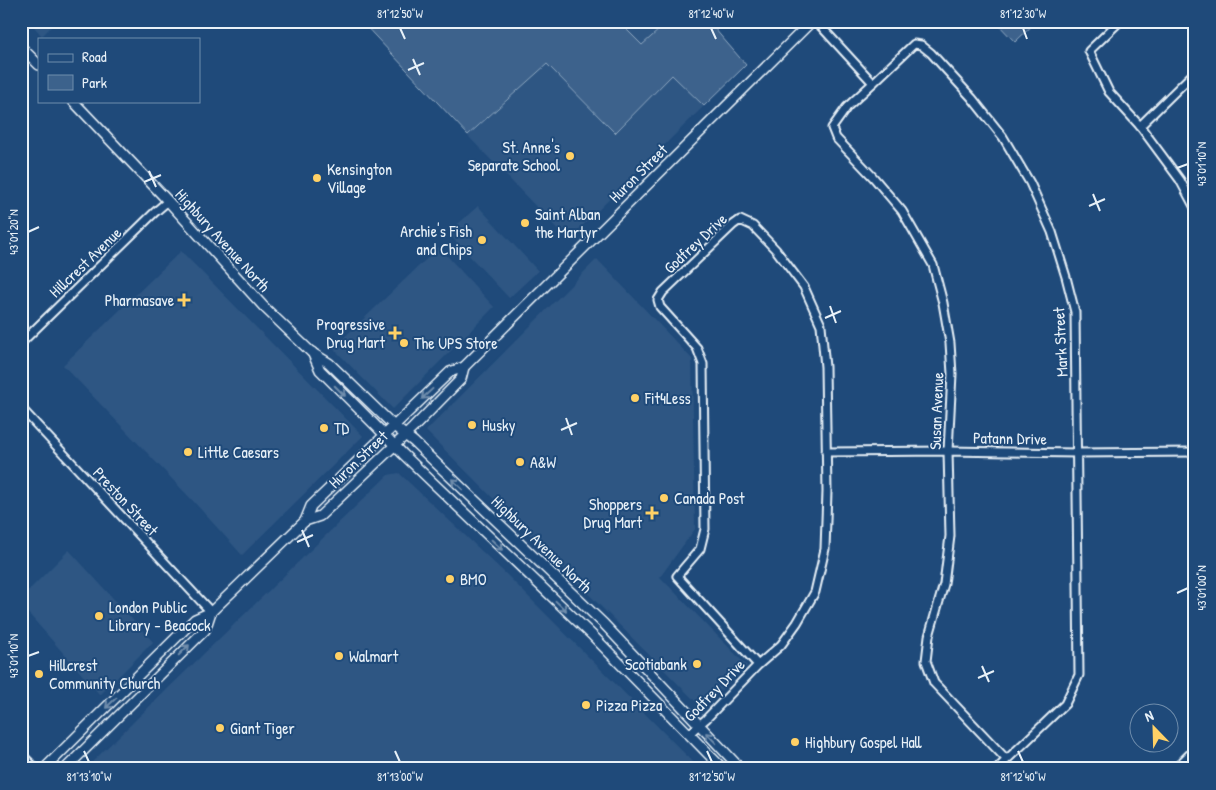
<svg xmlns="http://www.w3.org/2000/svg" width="1216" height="790" viewBox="0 0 1216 790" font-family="'Patrick Hand',sans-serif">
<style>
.built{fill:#2e5683}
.green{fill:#3c628c;stroke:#92aac2}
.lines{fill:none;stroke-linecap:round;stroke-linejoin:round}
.minor-casing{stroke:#e8f1f8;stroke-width:11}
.secondary-casing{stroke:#e8f1f8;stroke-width:12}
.minor{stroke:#1f4a7a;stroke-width:7}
.secondary{stroke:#1f4a7a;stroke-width:9}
.oneway{stroke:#6f8dac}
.ticks{fill:none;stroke:#e8f1f8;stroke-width:2}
.poi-dot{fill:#ffd166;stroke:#1f4a7a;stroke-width:2}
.labels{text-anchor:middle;stroke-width:4;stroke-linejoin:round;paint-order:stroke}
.poi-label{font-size:16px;fill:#e8f1f8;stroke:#1f4a7a;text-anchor:start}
.street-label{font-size:16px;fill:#e8f1f8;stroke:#1f4a7a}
.neatline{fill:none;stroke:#e8f1f8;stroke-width:2}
.ticks-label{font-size:12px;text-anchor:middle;fill:#e8f1f8}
</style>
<rect width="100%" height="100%" fill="#1f4a7a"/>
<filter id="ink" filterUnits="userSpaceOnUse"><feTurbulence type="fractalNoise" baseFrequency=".02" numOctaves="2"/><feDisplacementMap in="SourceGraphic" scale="10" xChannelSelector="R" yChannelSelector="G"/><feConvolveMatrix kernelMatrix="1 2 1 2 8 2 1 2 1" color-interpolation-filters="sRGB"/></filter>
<g filter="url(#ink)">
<g class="built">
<path d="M29,21H57L42,36Z"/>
<path d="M618,21H669L642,46Z"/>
<path d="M547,64L615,133L672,75L704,106L568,240L468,136Z"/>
<path d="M478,206L538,271L509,298L448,233Z"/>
<path d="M439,247L494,307L393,409L333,348Z"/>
<path d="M181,251L363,436L242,555L194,502L63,365Z"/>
<path d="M597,259L692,359L695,529L660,577L747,666L702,708L426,431Z"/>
<path d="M399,473L507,575L700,769H85L388,475Z"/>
<path d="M69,550L153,642L100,695L21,605V598Z"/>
</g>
<g class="green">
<path d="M361,21H618L642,45L669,21H708L746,65L704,106L672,75L615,133L547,64L468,135Z"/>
<path d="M995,21H1037L1015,42Z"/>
</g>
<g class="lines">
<defs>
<g id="minor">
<path d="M816,21L873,83L914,44L921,45L931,53L972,98L1003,137L1030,183L1052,232L1066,277L1075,312L1079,675L1065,704L997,769"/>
<path d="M1120,21L1089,51L1109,92L1140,126L1180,180L1195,208"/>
<path d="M873,83L847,107L832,128L836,138L874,178L902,211L933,265L943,303L950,343L952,374L948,451L950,536L944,584L929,636L926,661L934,683L1006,759"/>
<path d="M1140,126L1195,72"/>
<path d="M21,343L155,212L168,201"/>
<path d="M21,408L211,612"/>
<path d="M826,452L948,451L1077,453L1195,452"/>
<path d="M689,734L706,719L758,665L781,645L797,623L815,592L825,549L827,492L825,367L821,325L804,287L776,250L753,226L740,220L733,225L663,292L658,300L660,307L697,348L703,364L705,529L700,549L677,576L758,665"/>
<path d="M21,754L36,769"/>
<path d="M1175,769L1195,749"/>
</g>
<g id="secondary">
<path d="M21,47L39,65"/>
<path d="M73,101L168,201L264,307L311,352L329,363L394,426L414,442L604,624L741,769"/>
<path d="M312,352L320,370L377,427L403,454L593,636L723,769"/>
<path d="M305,521L320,516L413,428L461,379L464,367"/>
<path d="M44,769L195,619L211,612L305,521L311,506L450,372L464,367L812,21"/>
<path d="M65,769L205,630L211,612"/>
</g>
</defs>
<use href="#minor" class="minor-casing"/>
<use href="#secondary" class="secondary-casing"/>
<use href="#minor" class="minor"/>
<use href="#secondary" class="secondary"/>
</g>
<defs><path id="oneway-shaft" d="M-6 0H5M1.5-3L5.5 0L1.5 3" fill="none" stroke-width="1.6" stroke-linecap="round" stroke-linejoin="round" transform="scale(1.25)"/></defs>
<g class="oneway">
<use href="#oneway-shaft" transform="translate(340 391) rotate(45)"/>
<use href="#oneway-shaft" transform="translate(427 394) rotate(137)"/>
<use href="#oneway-shaft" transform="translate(457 484) rotate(-136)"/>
<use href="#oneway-shaft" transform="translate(497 545) rotate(44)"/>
<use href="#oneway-shaft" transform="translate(561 606) rotate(43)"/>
<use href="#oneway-shaft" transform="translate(184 650) rotate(-45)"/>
<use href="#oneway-shaft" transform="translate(111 703) rotate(136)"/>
<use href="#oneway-shaft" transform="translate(711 738) rotate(-134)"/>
</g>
</g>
<path class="ticks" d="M400,28L405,39M711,28L716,39M1023,28L1027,39M413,59L420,75M408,70L424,63M1177,168L1188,164M149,171L156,187M144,182L161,175M1093,194L1100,211M1089,206L1105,199M28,232L39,227M830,306L836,323M825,318L841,311M566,418L572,435M561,430L577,423M302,530L309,547M297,542L313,535M1177,593L1188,588M28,656L39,652M982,666L989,682M978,678L994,671M84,751L89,762M395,751L400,762M707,751L712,762M1018,751L1023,762"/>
<g class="poi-dot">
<circle cx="570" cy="156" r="5"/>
<circle cx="317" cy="178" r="5"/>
<circle cx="525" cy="223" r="5"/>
<circle cx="482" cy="240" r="5"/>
<path d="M181.5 292.5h5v5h5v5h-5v5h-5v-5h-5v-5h5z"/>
<path d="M392.5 325.5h5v5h5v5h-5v5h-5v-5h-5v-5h5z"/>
<circle cx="404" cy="343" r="5"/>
<circle cx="635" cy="398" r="5"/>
<circle cx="472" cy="425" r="5"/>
<circle cx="324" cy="428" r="5"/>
<circle cx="188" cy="452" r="5"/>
<circle cx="520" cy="462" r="5"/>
<circle cx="664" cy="498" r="5"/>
<path d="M649.5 505.5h5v5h5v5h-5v5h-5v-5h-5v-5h5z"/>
<circle cx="450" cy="579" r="5"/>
<circle cx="99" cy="616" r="5"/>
<circle cx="339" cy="656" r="5"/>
<circle cx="697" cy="664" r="5"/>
<circle cx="39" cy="674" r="5"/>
<circle cx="586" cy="705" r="5"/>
<circle cx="220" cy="728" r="5"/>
<circle cx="795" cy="742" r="5"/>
</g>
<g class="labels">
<g class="poi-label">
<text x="560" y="153" text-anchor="end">St. Anne's<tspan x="560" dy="18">Separate School</tspan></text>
<text x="327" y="175">Kensington<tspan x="327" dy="18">Village</tspan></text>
<text x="535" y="220">Saint Alban<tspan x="535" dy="18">the Martyr</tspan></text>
<text x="472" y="237" text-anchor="end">Archie's Fish<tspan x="472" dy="18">and Chips</tspan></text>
<text x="174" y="306" text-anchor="end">Pharmasave</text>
<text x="385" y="330" text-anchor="end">Progressive<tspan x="385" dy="18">Drug Mart</tspan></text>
<text x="414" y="349">The UPS Store</text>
<text x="645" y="404">Fit4Less</text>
<text x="482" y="431">Husky</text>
<text x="334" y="434">TD</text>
<text x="198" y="458">Little Caesars</text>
<text x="530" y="468">A&amp;W</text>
<text x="674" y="504">Canada Post</text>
<text x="642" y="510" text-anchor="end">Shoppers<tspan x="642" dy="18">Drug Mart</tspan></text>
<text x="460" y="585">BMO</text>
<text x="109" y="613">London Public<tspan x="109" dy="18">Library - Beacock</tspan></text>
<text x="349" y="662">Walmart</text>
<text x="687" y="670" text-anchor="end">Scotiabank</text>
<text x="49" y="671">Hillcrest<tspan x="49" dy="18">Community Church</tspan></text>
<text x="596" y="711">Pizza Pizza</text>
<text x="230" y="734">Giant Tiger</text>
<text x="805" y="748">Highbury Gospel Hall</text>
</g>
<g class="street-label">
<text transform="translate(638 173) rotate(-45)" y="6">Huron Street</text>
<text transform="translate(223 240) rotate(48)" y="6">Highbury Avenue North</text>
<text transform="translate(695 243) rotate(-43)" y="6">Godfrey Drive</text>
<text transform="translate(85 262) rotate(-44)" y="6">Hillcrest Avenue</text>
<text transform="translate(1060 342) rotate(-93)" y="6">Mark Street</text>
<text transform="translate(936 411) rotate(-88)" y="6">Susan Avenue</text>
<text transform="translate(1010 438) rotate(1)" y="6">Patann Drive</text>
<text transform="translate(358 459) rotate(-44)" y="6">Huron Street</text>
<text transform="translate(126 501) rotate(47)" y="6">Preston Street</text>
<text transform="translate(542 544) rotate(44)" y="6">Highbury Avenue North</text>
<text transform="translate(714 690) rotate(-46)" y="6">Godfrey Drive</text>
</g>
</g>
<rect width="1216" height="790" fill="none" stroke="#1f4a7a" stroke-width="55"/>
<rect x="38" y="38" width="162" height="65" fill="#1f4a7a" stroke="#6f8dac"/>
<rect x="48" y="54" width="25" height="8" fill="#1f4a7a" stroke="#6f8dac"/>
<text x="82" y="62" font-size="15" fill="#e8f1f8">Road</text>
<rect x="48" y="75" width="25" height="15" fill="#3c628c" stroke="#6f8dac"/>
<text x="82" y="88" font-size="15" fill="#e8f1f8">Park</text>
<g transform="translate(1154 728) rotate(337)"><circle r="24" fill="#1f4a7a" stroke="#6f8dac"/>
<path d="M0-4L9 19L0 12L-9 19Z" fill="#ffd166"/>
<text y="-8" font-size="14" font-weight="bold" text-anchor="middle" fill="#e8f1f8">N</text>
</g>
<rect x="28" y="28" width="1160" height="734" class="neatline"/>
<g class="ticks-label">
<text x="400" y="18">81°12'50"W</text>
<text x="711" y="18">81°12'40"W</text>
<text x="1023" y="18">81°12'30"W</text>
<text transform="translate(1202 164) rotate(-90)" y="4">43°01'10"N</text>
<text transform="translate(14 232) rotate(-90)" y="4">43°01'20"N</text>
<text transform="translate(1202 588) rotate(-90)" y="4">43°01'00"N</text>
<text transform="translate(14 656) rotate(-90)" y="4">43°01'10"N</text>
<text x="89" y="781">81°13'10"W</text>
<text x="400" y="781">81°13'00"W</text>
<text x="712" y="781">81°12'50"W</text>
<text x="1023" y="781">81°12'40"W</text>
</g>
</svg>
